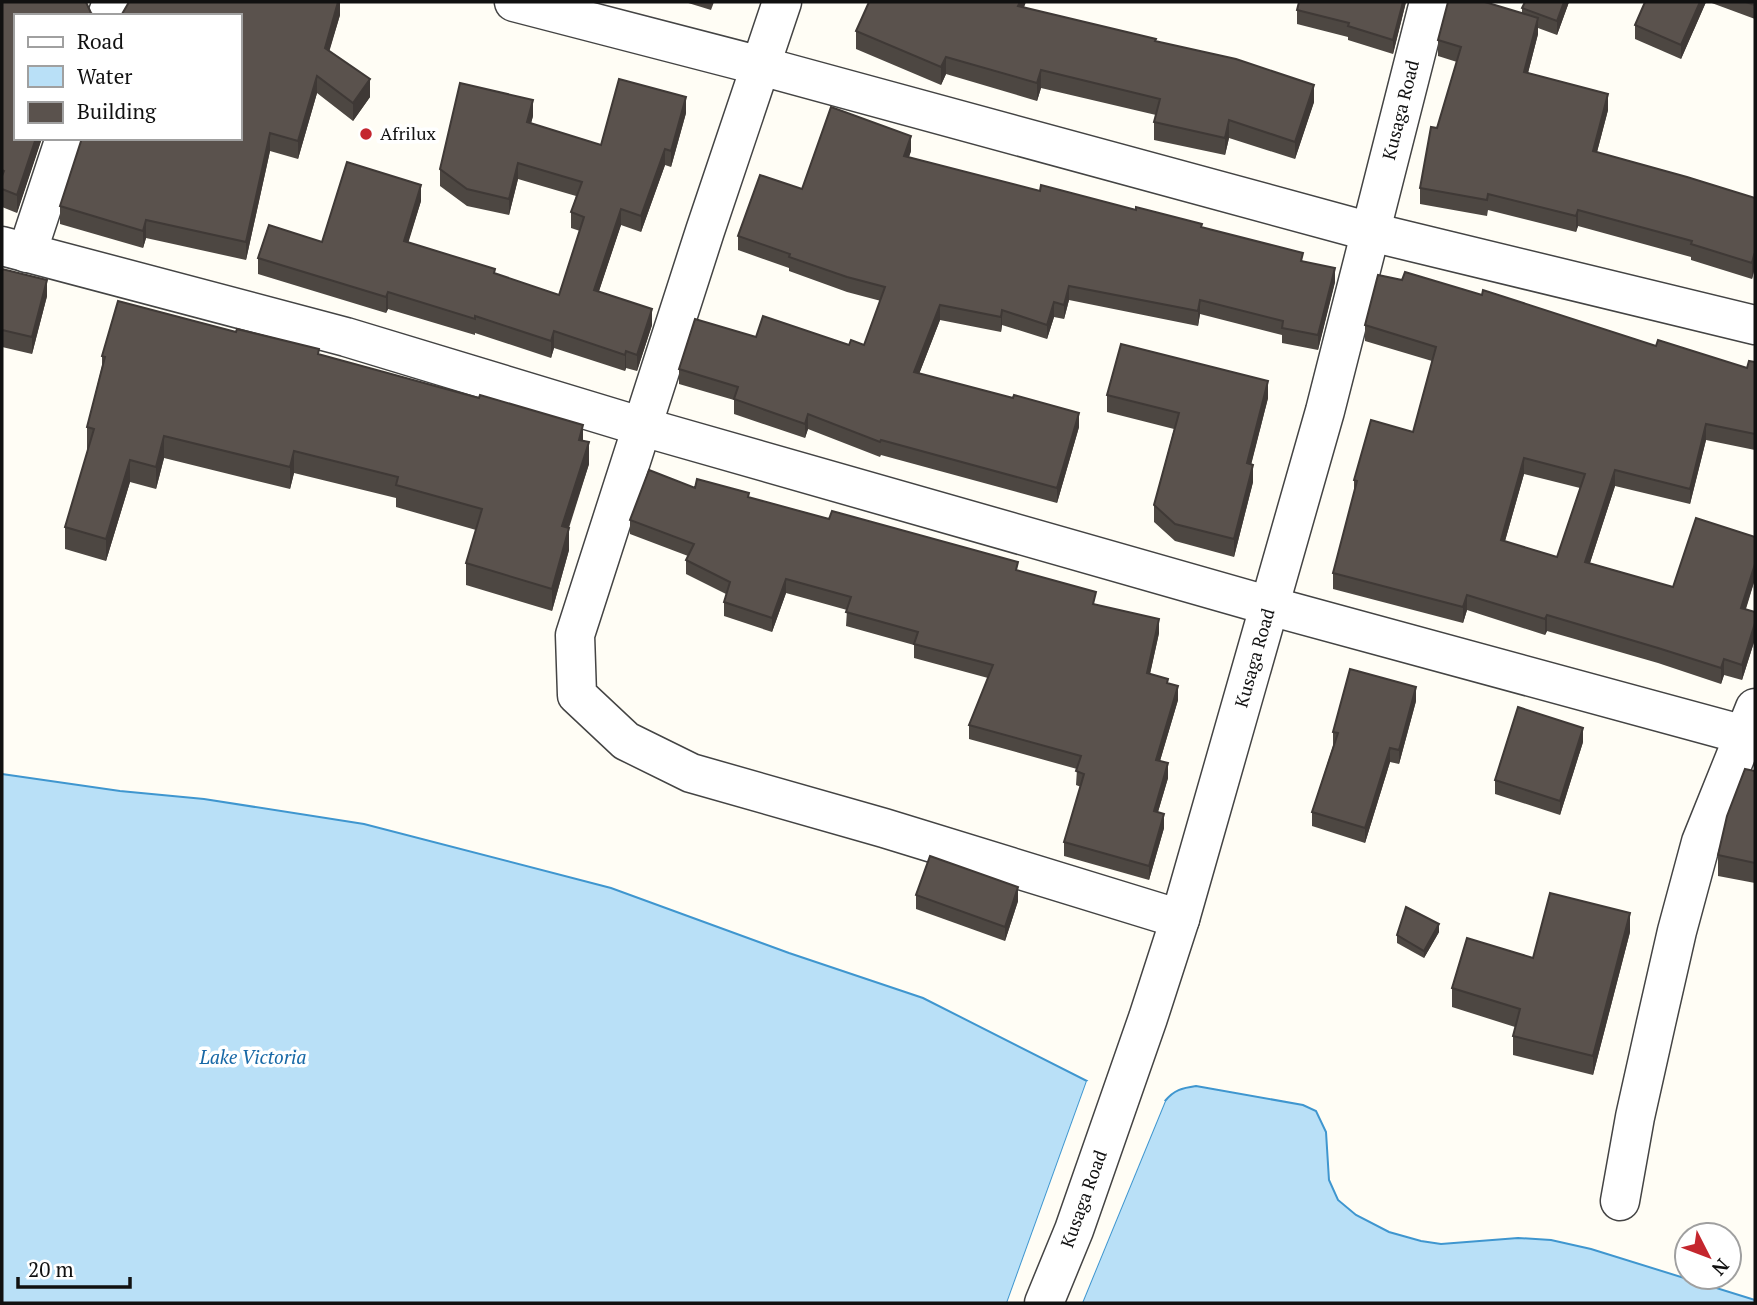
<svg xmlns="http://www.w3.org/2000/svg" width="1757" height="1305" viewBox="0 0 1757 1305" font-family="'PT Serif',serif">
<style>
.water{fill:#b9e0f7;stroke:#3f96cf;stroke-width:2}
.pier{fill:#fffdf5}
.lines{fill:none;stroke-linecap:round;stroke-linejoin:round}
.minor-casing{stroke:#444;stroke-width:41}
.minor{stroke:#fff;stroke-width:38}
.wall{fill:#4d4742;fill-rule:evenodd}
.shaded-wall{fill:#3f3936}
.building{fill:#5a524d;stroke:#3f3936;stroke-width:2;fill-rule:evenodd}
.poi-dot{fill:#c4262e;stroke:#fff;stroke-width:2.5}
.labels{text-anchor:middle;stroke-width:7;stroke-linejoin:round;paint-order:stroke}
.street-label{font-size:18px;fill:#111;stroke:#fff}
.poi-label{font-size:18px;fill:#111;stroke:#fff;text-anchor:start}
.water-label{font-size:19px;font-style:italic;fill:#1768a6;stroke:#fff}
</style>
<rect width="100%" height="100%" fill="#fffdf5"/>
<g class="water">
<path d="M2,774L120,791L204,799L364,824L611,888L789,953L923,998L1087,1081L1007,1303H2Z"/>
<path d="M1196,1086L1303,1105L1316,1111L1326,1132L1329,1180L1338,1200L1356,1215L1389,1232L1421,1241L1441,1244L1518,1238L1551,1240L1591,1249L1755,1300V1303H1082L1165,1101C1174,1090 1182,1088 1196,1086Z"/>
</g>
<g class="pier">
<path d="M1087,1081L1090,1082L1011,1303H1007Z"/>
<path d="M1161,1100L1165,1101L1082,1303H1078Z"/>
</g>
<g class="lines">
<defs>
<g id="minor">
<path d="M514,2L761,66L1371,232L1755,325"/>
<path d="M782,2L705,231L575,635L577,695L626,741L691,773L884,828L1180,919"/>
<path d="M107,16L112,2"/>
<path d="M2,246L346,337L643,427L1270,606L1755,738"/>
<path d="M27,253L65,138"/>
<path d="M1620,1201L1635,1117L1656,1023L1677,931L1701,842L1755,708"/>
<path d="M1044,1303L1074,1230L1148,1018L1180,919L1325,411L1429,2"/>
</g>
</defs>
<use href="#minor" class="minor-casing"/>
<use href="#minor" class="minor"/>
</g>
<g class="wall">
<path d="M2,2L16,138H42L17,213L2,207Z"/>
<path d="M340,2V15L329,51L370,97L353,121L317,93L298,159L270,151L246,260L146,238L143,248L60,224V206Z"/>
<path d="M685,2H714L711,10Z"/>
<path d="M1406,2L1393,54L1348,40V37L1297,24V10Z"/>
<path d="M1569,2L1557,35L1538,28V34L1528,73L1608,110L1597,152L1755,198V272L1754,271L1752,279L1691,260V257L1578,226L1576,232L1488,210L1487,216L1420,204V188L1457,62L1438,56V40L1522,13V8Z"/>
<path d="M1706,2L1681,59L1635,39V25Z"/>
<path d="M1709,2H1755V19Z"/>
<path d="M1024,8L1156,41L1314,102L1295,159L1229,138L1225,155L1154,140V122L1156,115L1041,88L1037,101L946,74L941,85L856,49V31Z"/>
<path d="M686,113L671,167L665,165L641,232L621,225L599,291L652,325L637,371L626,368L625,371L554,348L551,358L475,333V335L388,309L386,313L258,274V258L322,242L421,201L408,242L495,274L559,295L580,231L571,228V212L576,196L518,179L509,215L467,206L440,186V169L533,116L531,123L601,145Z"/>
<path d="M911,151L909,157L1040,191L1202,227L1303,261L1335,282L1318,350L1282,343V335L1200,314L1198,326L1069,300L1064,319L1054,317L1047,339L1002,325L1001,332L940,320L919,374L1079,427L1057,503L881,455L880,457L808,429L805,438L734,414V400L679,384V369L756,337L849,345H864L881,301L847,292L789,271V268L738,250V236L802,189Z"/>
<path d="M2,269L47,296L32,354L2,347Z"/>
<path d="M1482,295L1656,346L1747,368L1755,362V450L1706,440L1690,504L1615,486L1590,563L1673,587L1755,537V579L1746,609L1755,612V639L1742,680L1724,675L1721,684L1658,663L1547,631L1545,635L1467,610L1463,623L1333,589V573L1354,496V480L1413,432L1432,361L1365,341V325ZM1524,474L1580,488L1557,557L1505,541Z"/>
<path d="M319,355L583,441L589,464L569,528V550L552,611L466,585V563L476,530L396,507V498L294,473L290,489L164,458L156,489L130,482L106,561L65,549V527L88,450L87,449V427L102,366V356Z"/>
<path d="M1107,395L1268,398L1251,464L1253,482L1234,557L1175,541L1154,522V505L1174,429L1107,412Z"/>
<path d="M695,488L749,497L829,519L1018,570L1159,633L1150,674L1168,683L1178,700L1160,761L1168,778L1158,812L1164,828L1149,880L1064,856V842L1081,787L1076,785L1077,769L969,739V725L988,678L914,658V645L846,626L847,610L786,593L772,632L724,616V602L726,594L686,574V560L688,556L630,534V520Z"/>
<path d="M1416,701L1399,764L1390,762L1365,843L1312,826V812L1333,746V732Z"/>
<path d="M1583,742L1560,815L1495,794V780Z"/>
<path d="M1755,771V883L1718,876V855Z"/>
<path d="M916,895L1018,901L1005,941L916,909Z"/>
<path d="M1439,932L1424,958L1397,943V935Z"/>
<path d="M1630,932L1593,1075L1513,1055V1036L1515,1027L1452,1007V988L1533,958Z"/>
</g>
<g class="shaded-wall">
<path d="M338,2H340V15L325,66V48Z"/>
<path d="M1020,2H1026L1018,24V6Z"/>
<path d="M1403,2H1406L1393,54V40Z"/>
<path d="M1564,2H1569L1557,35V21Z"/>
<path d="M1700,2H1706L1681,59V45Z"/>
<path d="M1538,18V34L1524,88V72Z"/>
<path d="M946,57V74L941,85V67Z"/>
<path d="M1041,70V88L1037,101V83Z"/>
<path d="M317,76V93L298,159V141Z"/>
<path d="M370,79V97L353,121V103Z"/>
<path d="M1314,85V102L1295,159V142Z"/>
<path d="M1608,94V110L1593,167V151Z"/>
<path d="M686,97V113L671,167V151Z"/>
<path d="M533,100V116L527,138V122Z"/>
<path d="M1229,120V138L1225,155V138Z"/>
<path d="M270,133V151L246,260V242Z"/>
<path d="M911,136V151L904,170V156Z"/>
<path d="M36,138H42L17,213V195Z"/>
<path d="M665,149V165L641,232V216Z"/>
<path d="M518,163V179L509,215V199Z"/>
<path d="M421,185V201L404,257V241Z"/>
<path d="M621,209V225L594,306V290Z"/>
<path d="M1578,210V226L1576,232V216Z"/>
<path d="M146,220V238L143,248V231Z"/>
<path d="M1754,255V271L1752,279V263Z"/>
<path d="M1335,268V282L1318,350V335Z"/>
<path d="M47,280V296L32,354V337Z"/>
<path d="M1069,286V300L1064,319V305Z"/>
<path d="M388,292V309L386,313V297Z"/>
<path d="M1200,300V314L1198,326V311Z"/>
<path d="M1054,302V317L1047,339V325Z"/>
<path d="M940,305V320L914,387V372Z"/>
<path d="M652,309V325L637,371V355Z"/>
<path d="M1002,310V325L1001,332V317Z"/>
<path d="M554,331V348L551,358V341Z"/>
<path d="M626,351V368L625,371V355Z"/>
<path d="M1268,381V398L1247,481V463Z"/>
<path d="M1079,413V427L1057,503V488Z"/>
<path d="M808,414V429L805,438V424Z"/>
<path d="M1706,424V440L1690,504V489Z"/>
<path d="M583,425V446L579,440Z"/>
<path d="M164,436V458L156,489V467Z"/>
<path d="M589,442V464L562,547V526Z"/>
<path d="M294,451V473L290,489V467Z"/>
<path d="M1524,458V474L1501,555V540Z"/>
<path d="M130,460V482L106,561V539Z"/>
<path d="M1253,465V482L1234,557V539Z"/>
<path d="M1615,470V486L1585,578V562Z"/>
<path d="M569,528V550L552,611V589Z"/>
<path d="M1755,564V579L1741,623V608Z"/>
<path d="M786,579V593L772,632V618Z"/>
<path d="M1467,595V610L1463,623V607Z"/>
<path d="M1547,615V631L1545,635V619Z"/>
<path d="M1159,619V633L1147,687V673Z"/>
<path d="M1755,623V639L1742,680V665Z"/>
<path d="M1724,659V675L1721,684V668Z"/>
<path d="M1178,686V700L1156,774V760Z"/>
<path d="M1416,687V701L1399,764V750Z"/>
<path d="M1583,728V742L1560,815V801Z"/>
<path d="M1390,748V762L1365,843V828Z"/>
<path d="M1168,763V778L1154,825V811Z"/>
<path d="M1164,814V828L1149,880V866Z"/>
<path d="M1018,887V901L1005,941V927Z"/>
<path d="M1630,913V932L1593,1075V1056Z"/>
<path d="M1439,924V932L1424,958V951Z"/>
</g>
<g class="building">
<path d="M2,2H86L91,13L95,16H16V138H36L17,195L2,189V176L4,171L2,170Z"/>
<path d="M129,2H338L325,48L370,79L353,103L317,76L298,141L270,133L246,242L146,220L143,231L60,206L82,138H240V16H119L122,14Z"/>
<path d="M869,2H1020L1018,6L1156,39L1155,41L1236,59L1314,85L1295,142L1229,120L1225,138L1154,122L1160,99L1041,70L1037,83L946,57L941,67L856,31Z"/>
<path d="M1299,2H1403L1393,40L1348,26L1349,23L1297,10Z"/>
<path d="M1448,2H1485L1538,18L1524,72L1608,94L1593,151L1687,177L1755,198V256L1754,255L1752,263L1691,244L1692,241L1578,210L1576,216L1488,194L1487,200L1420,188L1431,127L1437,128L1461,47L1438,40Z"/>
<path d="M1525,2H1564L1557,21L1522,8Z"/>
<path d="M1645,2H1700L1681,45L1635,25Z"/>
<path d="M1746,2H1755V5Z"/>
<path d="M619,79L686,97L671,151L665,149L641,216L621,209L594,290L652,309L637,355L626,351L625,355L554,331L551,341L475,316V319L388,292L386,297L258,258L269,225L322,242L347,162L421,185L404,241L495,269L494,273L559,295L584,217L571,212L582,182L518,163L509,199L467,189L440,169L460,83L533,100L527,122L601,145Z"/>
<path d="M831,107L911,136L904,156L1040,191L1041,185L1136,210V207L1202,224L1201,227L1303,253L1301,261L1335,268L1318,335L1282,328L1283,321L1200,300L1198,311L1069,286L1064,305L1054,302L1047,325L1002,310L1001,317L940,305L914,372L1013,398L1014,395L1079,413L1057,488L881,440L880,442L808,414L805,424L734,399L738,387L679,369L695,319L756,337L763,316L849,345L851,340L864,345L885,287L847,277L789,257L790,254L738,236L760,175L802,189Z"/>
<path d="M2,269L47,280L32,337L2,330Z"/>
<path d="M1405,272L1482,295L1483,290L1656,346L1658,340L1747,368L1749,361L1755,362V434L1706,424L1690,489L1615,470L1585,562L1673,587L1696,518L1755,537V564L1741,608L1755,612V623L1742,665L1724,659L1721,668L1658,648L1547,615L1545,619L1467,595L1463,607L1333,573L1357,481L1354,480L1371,420L1413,432L1436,347L1365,325L1378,275L1402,280ZM1524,458L1585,474L1557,557L1501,540Z"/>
<path d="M118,301L236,332L237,329L319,349L318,354L479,398L480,395L583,425L579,440L589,442L562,526L569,528L552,589L466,563L482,509L396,485L398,477L294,451L290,467L164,436L156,467L130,460L106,539L65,527L94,429L87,427L105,357L102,356Z"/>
<path d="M1121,344L1268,381L1247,463L1253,465L1234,539L1175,524L1154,505L1179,413L1107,395Z"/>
<path d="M649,470L695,488L697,479L749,493L748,497L829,519L832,511L1018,562L1016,570L1096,592L1093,604L1159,619L1147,673L1168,679L1167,683L1178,686L1156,760L1168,763L1154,811L1164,814L1149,866L1064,842L1084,774L1076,771L1081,756L969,725L993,665L914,644L918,632L846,612L851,597L786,579L772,618L724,602L730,582L686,560L694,544L630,520Z"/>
<path d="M1350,669L1416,687L1399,750L1390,748L1365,828L1312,812L1338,733L1333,732Z"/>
<path d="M1518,707L1583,728L1560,801L1495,780Z"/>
<path d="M1745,769L1755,771V863L1718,855L1727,816Z"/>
<path d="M930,856L1018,887L1005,927L916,895Z"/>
<path d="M1550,893L1630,913L1593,1056L1513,1036L1520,1009L1452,988L1467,938L1533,958Z"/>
<path d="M1406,907L1439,924L1424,951L1397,935Z"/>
</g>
<circle class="poi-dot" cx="366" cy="134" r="7"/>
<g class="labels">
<g class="street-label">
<text transform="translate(1401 110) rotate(-76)" y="6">Kusaga Road</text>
<text transform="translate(1255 658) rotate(-74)" y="6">Kusaga Road</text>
<text transform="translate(1084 1199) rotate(-70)" y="6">Kusaga Road</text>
</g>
<g class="poi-label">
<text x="380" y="140">Afrilux</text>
</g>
<g class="water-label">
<text x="253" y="1064">Lake Victoria</text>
</g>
</g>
<rect width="1757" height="1305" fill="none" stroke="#111111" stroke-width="7"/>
<rect x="14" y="14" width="228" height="126" fill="#ffffff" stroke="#a0a0a0" stroke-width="2"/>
<rect x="28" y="37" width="35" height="10" fill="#ffffff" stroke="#a0a0a0" stroke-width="2"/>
<text x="77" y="49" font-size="21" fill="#111111">Road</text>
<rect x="28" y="66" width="35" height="21" fill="#b9e0f7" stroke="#a0a0a0" stroke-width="2"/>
<text x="77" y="84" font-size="21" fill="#111111">Water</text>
<rect x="28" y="102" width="35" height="21" fill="#5a524d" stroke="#a0a0a0" stroke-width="2"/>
<text x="77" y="119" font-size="21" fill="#111111">Building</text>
<g transform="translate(1708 1256) rotate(132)"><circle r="33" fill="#ffffff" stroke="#a0a0a0" stroke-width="2"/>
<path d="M0-5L12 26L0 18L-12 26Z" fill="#c4262e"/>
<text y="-10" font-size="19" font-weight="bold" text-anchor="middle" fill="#111111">N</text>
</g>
<path d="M18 1277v10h112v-10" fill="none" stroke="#111111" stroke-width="3.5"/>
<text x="28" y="1277" font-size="21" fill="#111111" stroke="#ffffff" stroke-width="5" paint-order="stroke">20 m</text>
</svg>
